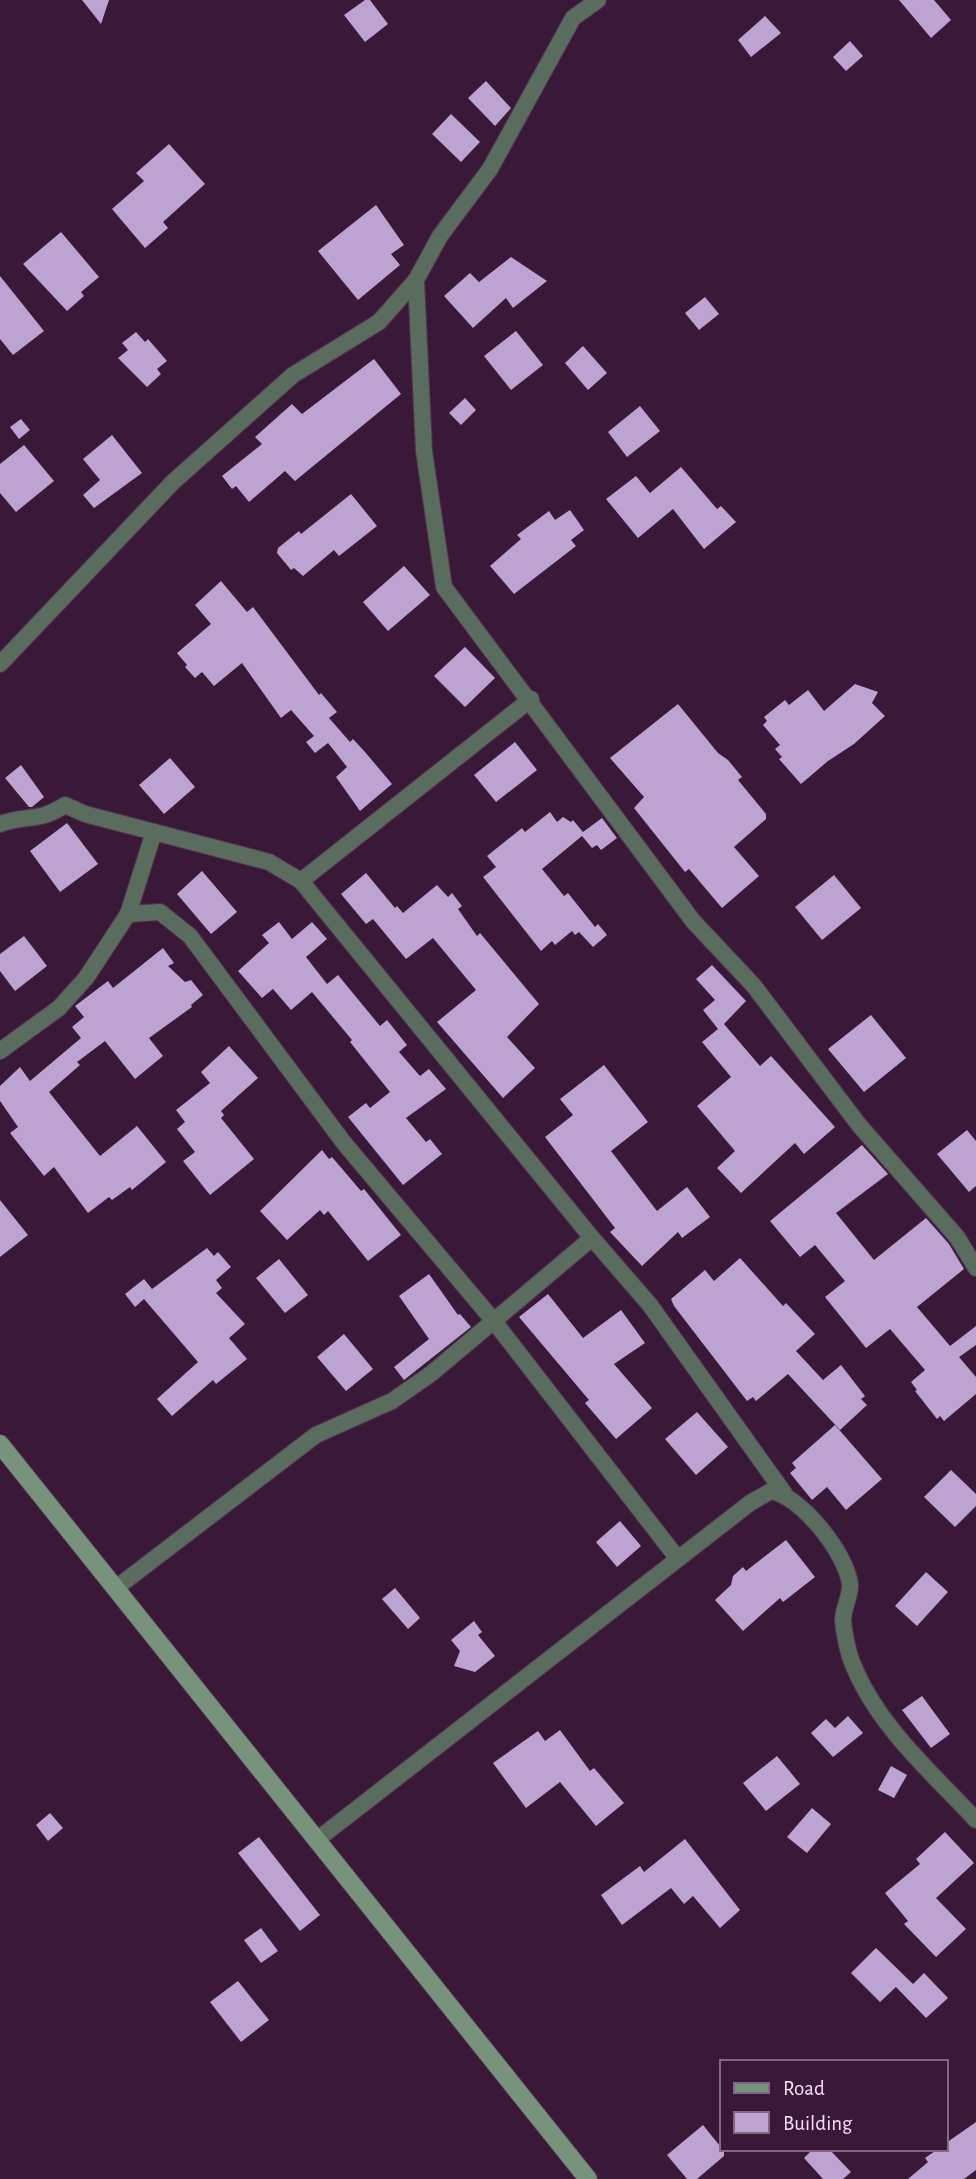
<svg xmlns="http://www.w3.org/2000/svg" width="976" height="2179" viewBox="0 0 976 2179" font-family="'Alegreya Sans',sans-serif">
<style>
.building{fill:#bca3d1}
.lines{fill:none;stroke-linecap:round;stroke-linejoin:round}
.street-casing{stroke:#533452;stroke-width:18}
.secondary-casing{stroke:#533452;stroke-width:20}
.street{stroke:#5a6c5d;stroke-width:16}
.secondary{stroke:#77937b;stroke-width:18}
</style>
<rect width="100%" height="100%" fill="#391838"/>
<g class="building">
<path d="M82,0H109L101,24Z"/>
<path d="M365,0H370L388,24L365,42L344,15Z"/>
<path d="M899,0H934L951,20L931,38Z"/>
<path d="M765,16L781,33L751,57L738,40Z"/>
<path d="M850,41L863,56L846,71L833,57Z"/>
<path d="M486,81L511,108L495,126L468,98Z"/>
<path d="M451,114L480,142L461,162L432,134Z"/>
<path d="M169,144L205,184L163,222L168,228L145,248L112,209L144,181L136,173Z"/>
<path d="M376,205L404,245L391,254L400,265L358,300L318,251Z"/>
<path d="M61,232L99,277L81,292L84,296L67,311L23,264Z"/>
<path d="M511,257L547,281L513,308L506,298L473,328L444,296L470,273L479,282Z"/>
<path d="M0,276L44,331L13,355L0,339Z"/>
<path d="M705,297L719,314L699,330L685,313Z"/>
<path d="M516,331L543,365L511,390L484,356Z"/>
<path d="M136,332L145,342L148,339L167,361L157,369L161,374L147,387L118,358L128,350L122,343Z"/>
<path d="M583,346L607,373L588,390L565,363Z"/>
<path d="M374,359L401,394L295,481L285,471L249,502L236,486L232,489L222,476L262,444L255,437L292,404L302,414Z"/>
<path d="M465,398L476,410L461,425L449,413Z"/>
<path d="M640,406L660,431L627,457L608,432Z"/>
<path d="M21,419L30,430L19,439L10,427Z"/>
<path d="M112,435L142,473L94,508L83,495L100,480L83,459Z"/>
<path d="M24,445L54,481L16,512L0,493V464Z"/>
<path d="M681,467L717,509L721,506L736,522L704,549L673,509L638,538L606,499L636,476L650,493Z"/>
<path d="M351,494L377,526L339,556L334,550L303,576L294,568L291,570L277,553L278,548L299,531L301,534Z"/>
<path d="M570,510L584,530L571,540L576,546L514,594L490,566L521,539L517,535L549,511L555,520Z"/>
<path d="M404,566L430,595L388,631L363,602Z"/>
<path d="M221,581L247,612L253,607L319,695L321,693L337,712L329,718L350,742L353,739L365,752L392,784L360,811L336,777L347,767L328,743L315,753L306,742L314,736L291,710L281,718L242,663L214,686L202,672L195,678L185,667L187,665L177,653L211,624L195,605Z"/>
<path d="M465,647L495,678L465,707L434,676Z"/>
<path d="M855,684L878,692L872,703L885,716L854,744L828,761L801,784L779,759L782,757L775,749L780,745L763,725L767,721L764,717L785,700L789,705L808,690L824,711Z"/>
<path d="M678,704L718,753L728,760L742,777L738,780L766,814V819L734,847L759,876L722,908L689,869L685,872L634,808L644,797L610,758Z"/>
<path d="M515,742L537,770L496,802L474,775Z"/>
<path d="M170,758L195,787L164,814L139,785Z"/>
<path d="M21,765L44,797L32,807H29L5,778Z"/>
<path d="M550,812L557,822L563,817L571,822L573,820L583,832L602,818L617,838L601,850L597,845L592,848L582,836L542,869L564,896L568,893L595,927L598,924L607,935L593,947L579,932L575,935L572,931L555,945L552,941L541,951L483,877L496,867L487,856L522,828L525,832Z"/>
<path d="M67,823L98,864L60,892L30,851Z"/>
<path d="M202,871L237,912L211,934L177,894Z"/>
<path d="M366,873L395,908L397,906L403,913L437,885L448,897L452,893L462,906L458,909L477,936L480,933L539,1004L507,1037L535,1068L503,1098L437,1022L476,990L433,938L406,959L373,919L366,924L341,894Z"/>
<path d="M834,875L861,908L822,940L795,907Z"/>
<path d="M279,922L292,939L312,922L327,939L306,957L327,984L338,975L380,1026L387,1020L407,1045L399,1052L420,1076L429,1069L446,1089L406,1118L426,1142L430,1139L442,1154L403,1185L348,1117L366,1103L370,1108L390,1092L350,1042L352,1040L312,992L291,1010L273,989L262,998L238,971L269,943L262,935Z"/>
<path d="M24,936L47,966L15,991L0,971V954Z"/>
<path d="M163,948L174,963L168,966L185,982L191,980L203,995L191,1005L192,1007L149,1038L163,1056L135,1079L105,1041L77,1062L80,1065L49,1092L100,1156L137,1126L166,1162L132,1190L130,1187L112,1200L109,1197L88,1213L54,1167L44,1176L10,1133L18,1127L0,1101V1086L20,1067L30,1081L81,1038L72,1027L84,1017L75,1006L108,981L113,988Z"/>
<path d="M712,965L746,1001L724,1024L760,1066L771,1056L835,1127L804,1154L795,1143L741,1193L717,1168L735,1151L697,1106L731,1077L702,1042L718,1029L703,1010L715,1000L696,979Z"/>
<path d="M871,1015L906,1058L864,1092L828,1049Z"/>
<path d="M229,1046L258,1078L221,1111L224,1115L221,1118L254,1159L210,1195L183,1161L195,1152L177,1129L185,1122L176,1110L210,1083L201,1072Z"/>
<path d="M604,1065L648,1122L611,1151L657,1211L687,1187L710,1217L682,1238L678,1232L642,1266L610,1232L615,1228L545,1137L573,1115L560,1099Z"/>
<path d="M967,1130L976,1141V1186L969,1192L937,1154Z"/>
<path d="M862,1145L888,1174L836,1213L874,1260L926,1218L949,1244L964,1269L917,1307L950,1346L976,1326V1345L959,1357L976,1377V1394L944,1421L940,1416L937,1419L915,1391L917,1390L911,1382L925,1370L890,1329L866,1348L825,1297L845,1281L815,1245L800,1257L770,1221Z"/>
<path d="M322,1150L329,1159L332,1157L361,1191L364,1189L401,1235L368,1261L328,1211L324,1215L320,1210L287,1240L260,1211Z"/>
<path d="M0,1200L28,1235L0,1257Z"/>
<path d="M207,1248L214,1256L218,1252L231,1267L216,1280L222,1288L216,1293L245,1324L229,1338L247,1359L216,1384L213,1380L172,1416L157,1399L198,1362L144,1299L135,1307L125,1294L144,1279L152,1289Z"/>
<path d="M740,1258L783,1306L786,1303L815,1334L796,1351L823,1380L841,1365L865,1396L861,1399L867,1405L840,1430L788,1374L756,1401L753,1397L747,1401L674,1306L671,1299L705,1270L714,1281Z"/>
<path d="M279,1259L308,1295L285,1313L256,1278Z"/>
<path d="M429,1274L458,1315L460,1314L471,1327L404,1380L394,1367L429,1339L399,1296Z"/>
<path d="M548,1294L583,1338L621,1310L645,1343L614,1364L652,1408L616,1439L585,1403L589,1400L519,1317Z"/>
<path d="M344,1334L373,1369L346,1391L317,1357Z"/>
<path d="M697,1412L728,1447L696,1475L665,1439Z"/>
<path d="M835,1425L882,1479L846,1510L827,1487L812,1500L790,1473L796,1468L792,1463Z"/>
<path d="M951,1470L976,1494V1506L955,1527L924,1497Z"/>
<path d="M620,1521L641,1546L617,1567L596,1542Z"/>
<path d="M786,1540L815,1577L783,1602L780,1598L743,1631L715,1600L731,1585L733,1576L743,1567L746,1571Z"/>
<path d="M926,1572L948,1592L917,1626L895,1606Z"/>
<path d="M395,1588L420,1618L408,1629L382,1599Z"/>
<path d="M474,1621L482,1632L478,1635L495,1656L475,1672L454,1666L460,1651L451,1640Z"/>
<path d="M922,1696L950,1734L931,1748L902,1710Z"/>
<path d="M848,1716L863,1733L833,1757L811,1733L826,1719L835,1728Z"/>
<path d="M560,1730L590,1771L594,1768L624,1803L596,1826L560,1782L526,1808L493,1763L538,1731L545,1741Z"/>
<path d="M777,1756L800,1784L766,1811L743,1783Z"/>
<path d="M891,1766L907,1775L894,1798L878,1790Z"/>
<path d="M812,1808L831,1824L807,1853L787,1837Z"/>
<path d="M50,1813L63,1828L48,1841L36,1825Z"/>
<path d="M945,1832L974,1863L936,1898L966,1929L936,1957L904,1924L908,1921L885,1893L920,1864L916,1859Z"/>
<path d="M259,1837L320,1915L300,1931L238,1853Z"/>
<path d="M685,1839L740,1910L720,1928L693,1896L684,1904L671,1888L622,1925L601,1895L640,1866L644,1872Z"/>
<path d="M261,1928L278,1951L261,1963L244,1940Z"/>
<path d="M876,1948L913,1984L924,1973L948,1998L926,2018L896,1987L880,2002L851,1973Z"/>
<path d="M238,1981L269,2020L241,2042L210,2002Z"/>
<path d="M976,2122V2170L964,2179H908L928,2162L925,2158L938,2149H946V2143Z"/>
<path d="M703,2125L724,2151V2156L697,2179H687L667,2155Z"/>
<path d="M813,2149H829L851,2172L843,2179H823L804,2158Z"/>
</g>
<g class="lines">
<defs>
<g id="street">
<path d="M598,0L573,18L490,169L440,236L416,280L424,451L444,587L693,921L754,986L859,1125L957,1237L976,1268"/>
<path d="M0,664L173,482L293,375L379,322L416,280"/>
<path d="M0,824C27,814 38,823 65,805L85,814L269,862L301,881L592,1238L650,1305L784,1493"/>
<path d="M301,881L531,699"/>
<path d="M128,914L154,832"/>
<path d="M0,1051L59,1008L86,978L128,914L160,912L190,936L344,1143L493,1320L678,1559"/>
<path d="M116,1588L316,1435L392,1401L432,1373L592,1238"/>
<path d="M318,1839L750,1503L771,1491C801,1496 846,1553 850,1584C851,1596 843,1608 843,1620C844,1633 848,1654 854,1667C879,1727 932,1773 976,1820"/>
</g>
<path id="secondary" d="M0,1444L588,2179"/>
</defs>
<use href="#street" class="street-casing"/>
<use href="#secondary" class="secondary-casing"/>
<use href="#street" class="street"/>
<use href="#secondary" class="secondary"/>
</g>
<rect x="720" y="2060" width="228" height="91" fill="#391838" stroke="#846883" stroke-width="2"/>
<rect x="734" y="2083" width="35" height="10" fill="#77937b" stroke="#846883" stroke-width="2"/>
<text x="783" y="2095" font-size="21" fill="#f5dff3">Road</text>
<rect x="734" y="2112" width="35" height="21" fill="#bca3d1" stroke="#846883" stroke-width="2"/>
<text x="783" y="2130" font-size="21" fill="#f5dff3">Building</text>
</svg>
